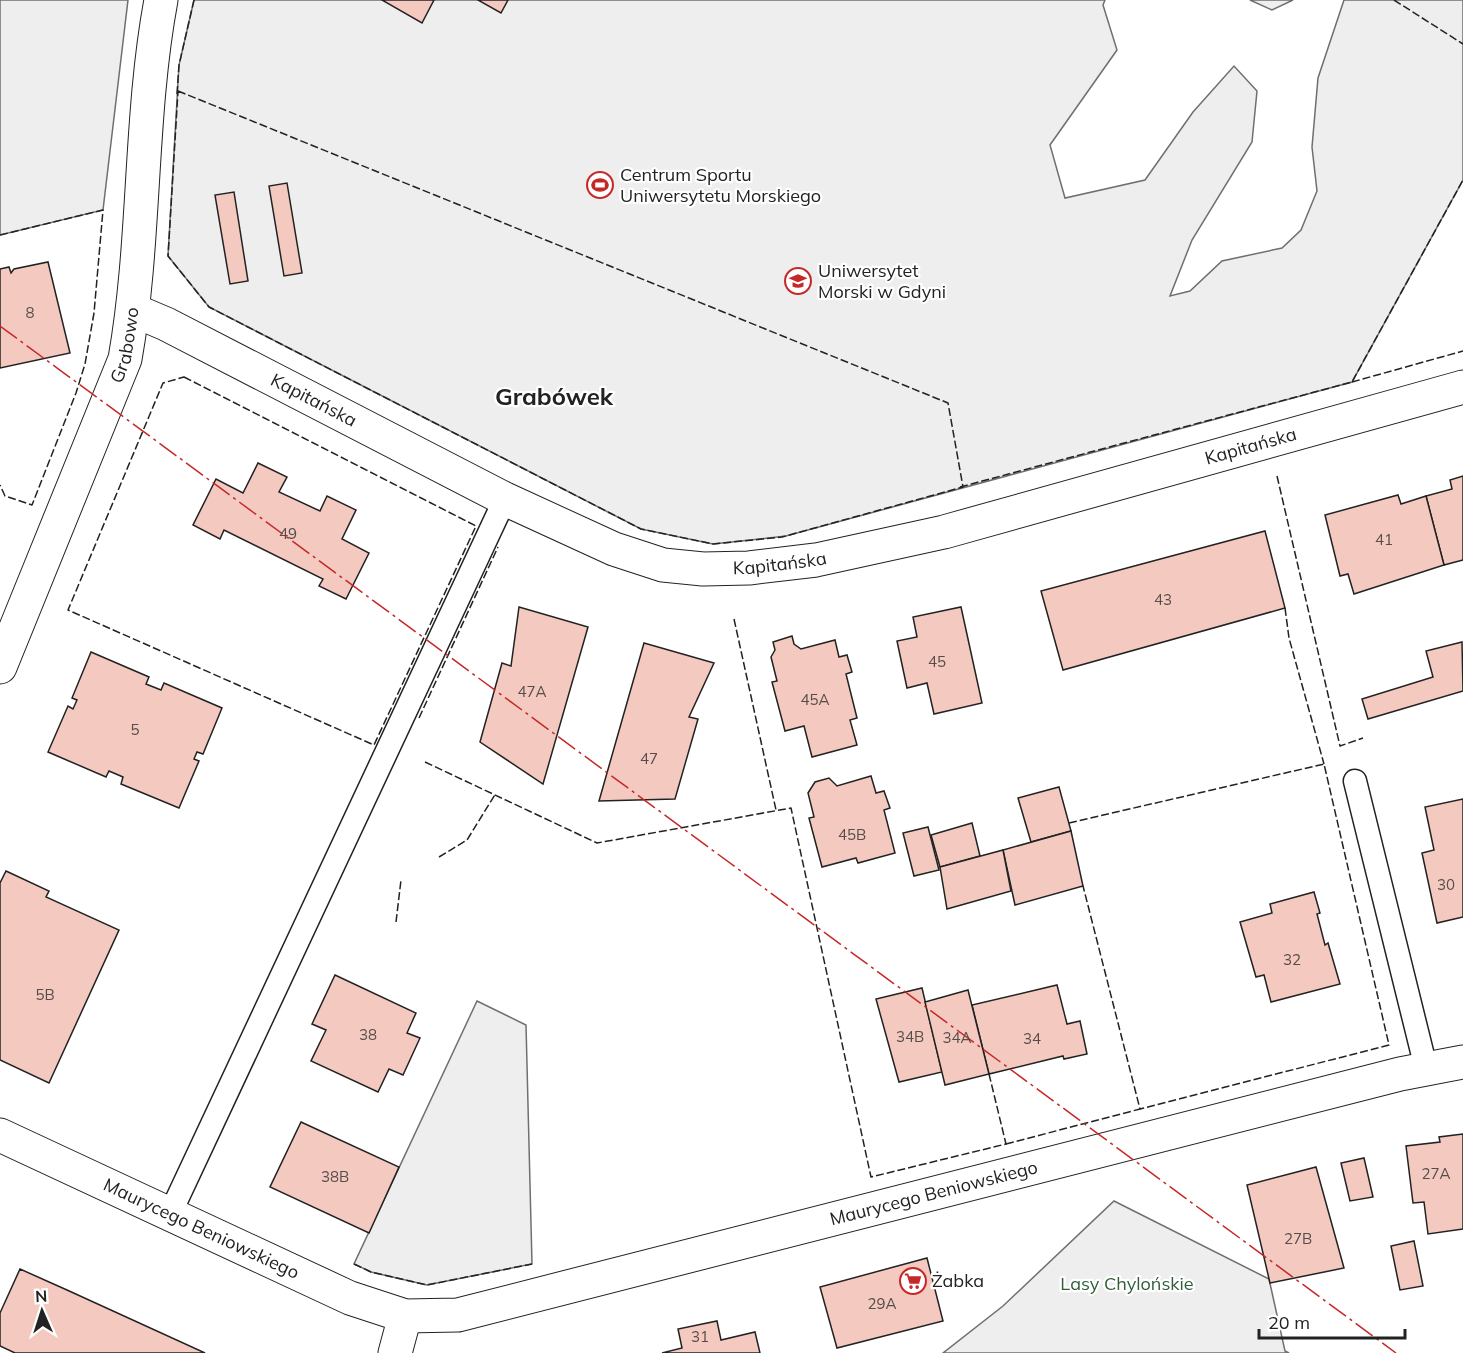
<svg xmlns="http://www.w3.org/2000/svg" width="1463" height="1353" viewBox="0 0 1463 1353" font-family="Mulish,sans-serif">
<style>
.green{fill:#eee;stroke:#6f6f6f;stroke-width:1.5}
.building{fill:#f3c9c0;stroke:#222;stroke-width:1.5}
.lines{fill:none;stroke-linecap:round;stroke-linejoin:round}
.lane-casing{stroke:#222;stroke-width:25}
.street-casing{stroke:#222;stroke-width:35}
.lane{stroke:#fff;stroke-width:22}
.street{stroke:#fff;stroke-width:33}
.fence{stroke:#222;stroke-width:1.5;stroke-dasharray:8 3;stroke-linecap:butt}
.power{stroke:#c62828;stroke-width:1.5;stroke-dasharray:21 4.5 3 4.5;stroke-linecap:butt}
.labels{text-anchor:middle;stroke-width:4.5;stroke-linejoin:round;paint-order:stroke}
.number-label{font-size:15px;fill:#564c4a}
.poi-label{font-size:18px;fill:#222;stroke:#fff;text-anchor:start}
.street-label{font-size:18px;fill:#222;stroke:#fff}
.park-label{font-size:18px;fill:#2f5e38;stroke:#fff}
.district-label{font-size:24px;font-weight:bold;fill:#222;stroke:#fff}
</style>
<rect width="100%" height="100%" fill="#fff"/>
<g class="green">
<path d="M0,0H128L103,210L0,235Z"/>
<path d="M194,0H1105L1103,5L1117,50L1050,145L1065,198L1145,180L1193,112L1234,66L1257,91L1252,142L1192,240L1170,296L1190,291L1222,261L1282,248L1301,230L1317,191L1312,147L1318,78L1344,0H1463V180L1352,382L786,536L713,544L641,529L209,307L168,256L179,65Z"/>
<path d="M1250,0H1293L1272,10Z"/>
<path d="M477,1001L526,1025L532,1264L427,1285L371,1272L354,1264Z"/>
<path d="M1114,1201L1269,1279L1285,1351L1289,1353H943L1003,1306Z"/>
</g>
<g class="building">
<path d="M382,0H434L422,23Z"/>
<path d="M478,0H508L501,13Z"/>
<path d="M287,183L302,273L284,276L269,186Z"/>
<path d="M234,192L248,281L230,284L215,195Z"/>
<path d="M48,262L70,353L0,368V269L9,267L11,273L14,269Z"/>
<path d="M258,463L287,477L279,492L320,511L327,496L356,510L342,539L369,553L346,599L319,586L323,579L224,530L220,539L193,525L216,479L243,493Z"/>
<path d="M1463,476V560L1444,565L1426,496L1452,489L1450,480Z"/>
<path d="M1398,495L1401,504L1426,496L1444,565L1354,594L1348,574L1340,576L1325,515Z"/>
<path d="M1265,531L1285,608L1063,670L1041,591Z"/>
<path d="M519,607L588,627L543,784L480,742L502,663L511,666Z"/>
<path d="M961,607L982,703L934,714L927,683L907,688L897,641L917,637L913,617Z"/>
<path d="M792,636L794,644L801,649L835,640L839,657L847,655L852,672L846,674L857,718L850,720L857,745L812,757L804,726L785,731L772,682L777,681L771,657L775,650L773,642Z"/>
<path d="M1462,642L1463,691L1368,719L1362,699L1433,677L1426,651Z"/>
<path d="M644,643L714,663L689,717L698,719L675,799L599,801Z"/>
<path d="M91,652L149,677L146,684L161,690L164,683L222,708L203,754L197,752L194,759L199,761L179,808L121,784L123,777L109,771L106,777L48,752L68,706L73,709L77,700L72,698Z"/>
<path d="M871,776L876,793L884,791L890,808L884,810L895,853L858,863L856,858L822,867L809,818L814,817L808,793L815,782L829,778L837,786Z"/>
<path d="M1059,787L1071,831L1031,842L1018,798Z"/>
<path d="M1463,799V917L1437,923L1422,853L1434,850L1425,807Z"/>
<path d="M972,823L980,856L940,867L931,835Z"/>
<path d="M928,827L939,870L914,876L903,833Z"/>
<path d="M1071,831L1083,886L1015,905L1003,850Z"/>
<path d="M1003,850L1011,891L947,909L940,867Z"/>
<path d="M6,871L49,891L46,897L119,930L49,1083L0,1060V883Z"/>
<path d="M1314,892L1320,913L1317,914L1325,945L1328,943L1340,984L1271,1002L1264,975L1256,977L1240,922L1272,913L1270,904Z"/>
<path d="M335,975L416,1013L407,1033L420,1038L403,1075L389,1069L378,1092L311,1061L326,1030L312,1024Z"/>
<path d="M1057,985L1067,1024L1080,1021L1087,1054L1064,1059L1063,1056L989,1074L972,1005Z"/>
<path d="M922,988L942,1072L899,1082L876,999Z"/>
<path d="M968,990L989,1074L945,1085L925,1002Z"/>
<path d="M301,1122L399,1167L369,1233L270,1187Z"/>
<path d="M1463,1134V1229L1428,1234L1424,1202L1413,1203L1406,1146L1440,1142L1439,1137Z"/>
<path d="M1364,1158L1373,1197L1350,1201L1341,1163Z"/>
<path d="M1316,1167L1344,1268L1270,1283L1247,1185Z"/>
<path d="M1414,1241L1423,1286L1400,1290L1391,1246Z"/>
<path d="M927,1258L943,1321L837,1348L820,1287Z"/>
<path d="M20,1269L67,1290L205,1353H15L0,1346V1313Z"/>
<path d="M717,1321L721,1340L755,1332L760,1353H662L682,1348L678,1329Z"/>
</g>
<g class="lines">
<defs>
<g id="lane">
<path d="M1355,781L1426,1068"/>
<path d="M170,1214L505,499"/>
</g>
<g id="street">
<path id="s1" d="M133,310L166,324L505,499L614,549L663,565L703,569L749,568L816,560L944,532L1463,387"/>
<path id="s2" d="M0,667L125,359C146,240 139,118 161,0"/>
<path id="s3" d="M0,1135L350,1298L405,1316L458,1315L1400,1074L1463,1062"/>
<path d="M395,1353L405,1316"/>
</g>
</defs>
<use href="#lane" class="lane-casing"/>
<use href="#street" class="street-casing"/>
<use href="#lane" class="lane"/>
<use href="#street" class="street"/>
<g class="fence">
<path d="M1394,0L1463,44"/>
<path d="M178,91L948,403L963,487L782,537L713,544L641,529L209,307L168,256Z"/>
<path d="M177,94L179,65L194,0"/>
<path d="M0,235L103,210L94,313L85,364L76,393L32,505L5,496L0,485"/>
<path d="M184,377L476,526L374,745L68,610L163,383Z"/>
<path d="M1352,382L1463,351"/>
<path d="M1277,476L1340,746L1363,738"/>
<path d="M960,487L1352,382L1463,180"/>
<path d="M1285,608L1289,638L1324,764"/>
<path d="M734,619L776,810"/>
<path d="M419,718L498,547"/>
<path d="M425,762L597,843L791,808L871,1177L1006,1144L989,1074"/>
<path d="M1069,823L1324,764L1389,1045L1140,1109"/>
<path d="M439,857L467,840L496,793"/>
<path d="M396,922L401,880"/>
<path d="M1006,1144L1140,1109L1083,886"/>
<path d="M354,1264L371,1272L427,1285L532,1264"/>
</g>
<path class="power" d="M0,326L1396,1353"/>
</g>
<defs>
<symbol id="stadium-ring" viewBox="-11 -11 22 22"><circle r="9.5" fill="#fff" stroke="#c62828" stroke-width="1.5"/><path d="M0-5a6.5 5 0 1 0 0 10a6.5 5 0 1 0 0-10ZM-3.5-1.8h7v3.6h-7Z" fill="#c62828"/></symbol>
<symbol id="university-ring" viewBox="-11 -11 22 22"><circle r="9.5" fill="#fff" stroke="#c62828" stroke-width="1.5"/><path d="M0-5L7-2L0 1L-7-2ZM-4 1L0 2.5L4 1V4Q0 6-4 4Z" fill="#c62828"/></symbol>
<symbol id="supermarket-ring" viewBox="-11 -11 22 22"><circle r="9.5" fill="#fff" stroke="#c62828" stroke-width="1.5"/><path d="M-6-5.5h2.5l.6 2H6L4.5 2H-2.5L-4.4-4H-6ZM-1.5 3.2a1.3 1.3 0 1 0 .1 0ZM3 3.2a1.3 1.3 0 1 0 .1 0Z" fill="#c62828"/></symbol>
</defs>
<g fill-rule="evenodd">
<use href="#stadium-ring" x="585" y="170" width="30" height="30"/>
<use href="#university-ring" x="783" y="266" width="30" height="30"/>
<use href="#supermarket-ring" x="898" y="1266" width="30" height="30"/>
</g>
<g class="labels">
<g class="number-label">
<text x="30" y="318">8</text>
<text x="288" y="539">49</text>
<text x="1384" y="545">41</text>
<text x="1163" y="605">43</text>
<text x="937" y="667">45</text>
<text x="532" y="697">47A</text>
<text x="815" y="705">45A</text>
<text x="135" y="735">5</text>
<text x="649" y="764">47</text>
<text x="852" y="840">45B</text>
<text x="1446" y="890">30</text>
<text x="1292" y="965">32</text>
<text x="45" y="1000">5B</text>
<text x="368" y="1040">38</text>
<text x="910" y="1042">34B</text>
<text x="957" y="1043">34A</text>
<text x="1032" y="1044">34</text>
<text x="1436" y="1179">27A</text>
<text x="335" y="1182">38B</text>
<text x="1298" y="1244">27B</text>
<text x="882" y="1309">29A</text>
<text x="700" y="1342">31</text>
</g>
<g class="poi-label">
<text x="620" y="181">Centrum Sportu<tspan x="620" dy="21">Uniwersytetu Morskiego</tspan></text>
<text x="818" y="277">Uniwersytet<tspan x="818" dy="21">Morski w Gdyni</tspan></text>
<text x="932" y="1287">Żabka</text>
</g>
<g class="street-label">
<text dy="6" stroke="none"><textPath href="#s2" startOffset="346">Grabowo</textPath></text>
<text dy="6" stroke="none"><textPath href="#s1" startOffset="202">Kapitańska</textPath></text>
<text dy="6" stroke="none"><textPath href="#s1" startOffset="1192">Kapitańska</textPath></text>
<text dy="6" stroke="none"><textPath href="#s1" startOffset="706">Kapitańska</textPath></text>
<text dy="6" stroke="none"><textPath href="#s3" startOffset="988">Maurycego Beniowskiego</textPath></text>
<text dy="6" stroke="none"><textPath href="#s3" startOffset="222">Maurycego Beniowskiego</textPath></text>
</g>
<g class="park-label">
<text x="1127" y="1290">Lasy Chylońskie</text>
</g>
<g class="district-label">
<text x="554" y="405">Grabówek</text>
</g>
</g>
<g transform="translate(42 1311) rotate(357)" stroke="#ffffff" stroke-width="4.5" paint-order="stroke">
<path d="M0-4.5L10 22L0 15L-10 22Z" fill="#222222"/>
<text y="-9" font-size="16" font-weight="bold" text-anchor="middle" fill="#222222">N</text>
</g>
<path d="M1259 1329v9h146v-9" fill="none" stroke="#222222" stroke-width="3"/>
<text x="1268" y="1329" font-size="18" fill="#222222" stroke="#ffffff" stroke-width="4.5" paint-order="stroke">20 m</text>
</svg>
